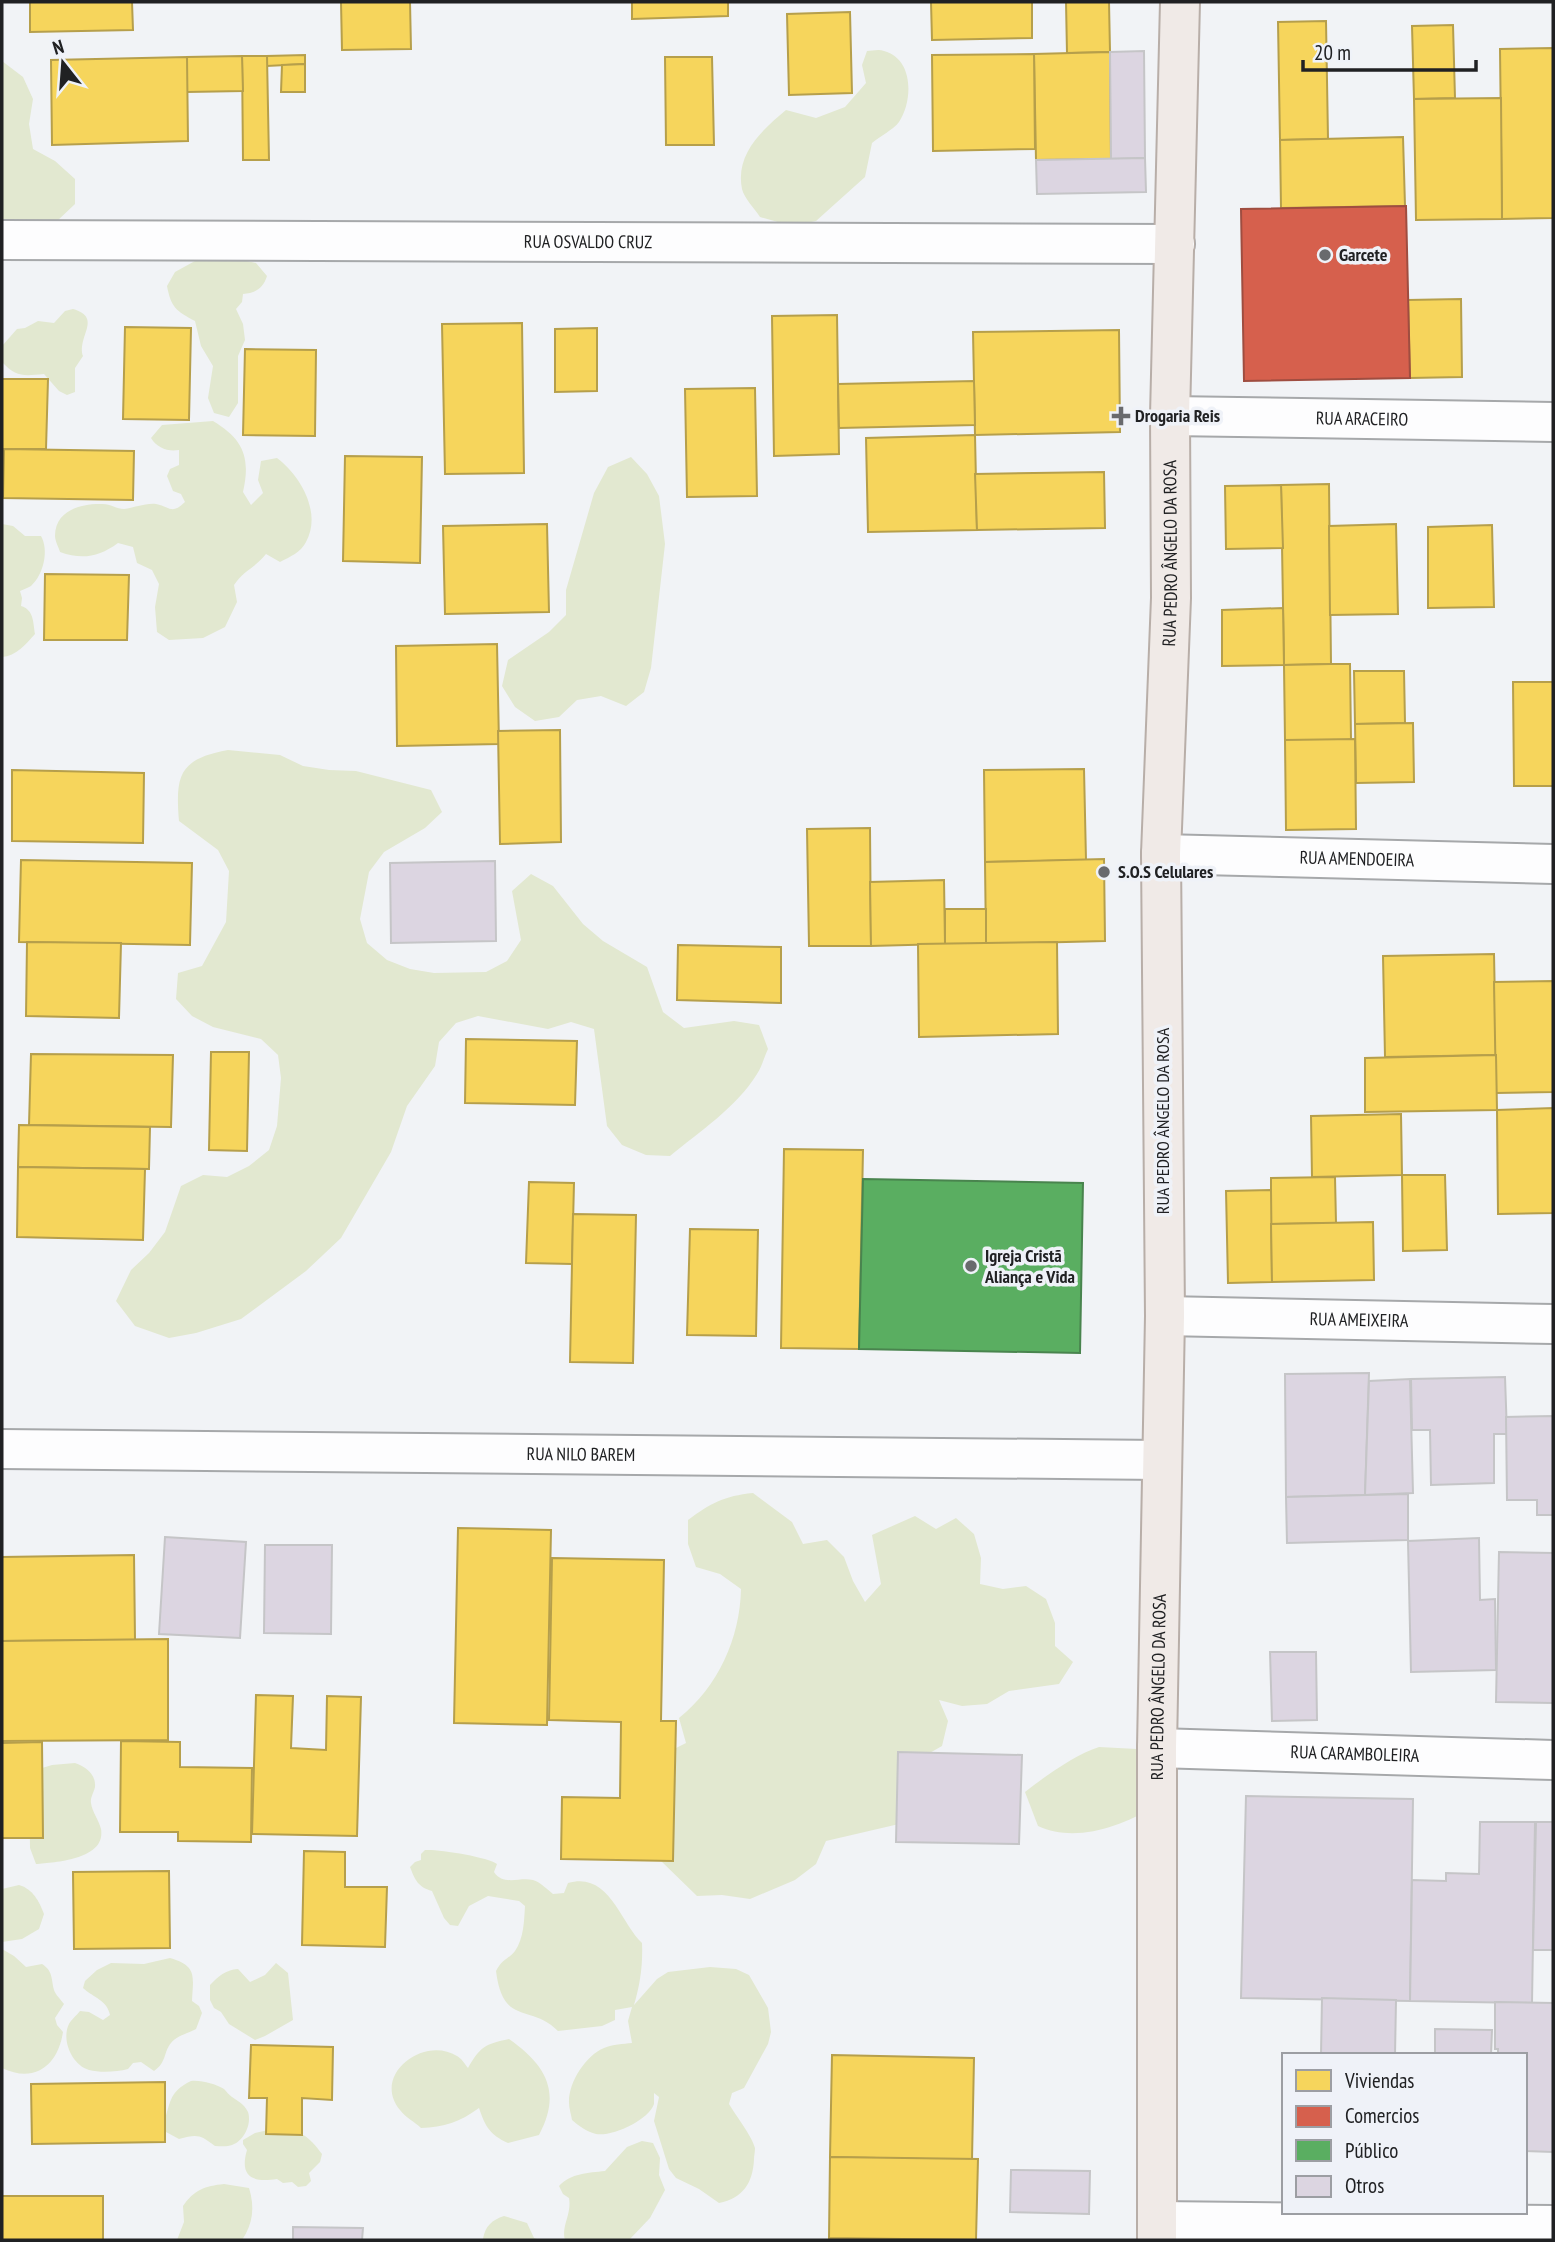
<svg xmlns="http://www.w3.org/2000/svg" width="1555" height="2242" viewBox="0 0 1555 2242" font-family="'PT Sans Narrow',sans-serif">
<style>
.green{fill:#e2e8d0}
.homes{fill:#f6d55c;stroke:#b69f4b;stroke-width:2}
.shops{fill:#d6604d;stroke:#9f4d40;stroke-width:2}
.public{fill:#5aae61;stroke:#49844e;stroke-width:2}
.building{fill:#dcd5e1;stroke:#c5c5c7;stroke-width:2}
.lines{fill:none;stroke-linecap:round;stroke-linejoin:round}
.minor-casing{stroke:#a6a8aa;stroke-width:42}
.major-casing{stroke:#b8aea8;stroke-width:42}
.minor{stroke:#fdfdfe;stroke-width:38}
.major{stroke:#f0eae7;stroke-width:38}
.poi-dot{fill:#696a6d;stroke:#eff2f8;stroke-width:2.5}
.labels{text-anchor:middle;stroke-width:7;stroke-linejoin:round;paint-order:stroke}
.street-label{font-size:18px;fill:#202123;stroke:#eff2f8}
.poi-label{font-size:18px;font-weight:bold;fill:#202123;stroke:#eff2f8;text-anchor:start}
</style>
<rect width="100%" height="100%" fill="#f1f3f6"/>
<g class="green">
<path d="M867,51C872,51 879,49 884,51C914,59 913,101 899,122C893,130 880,136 872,143L865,177L816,221L792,226L760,217C755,209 744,198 742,189C735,154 762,130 786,110L816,118L845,107L866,83L862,65Z"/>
<path d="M2,61L23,77L33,99L29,124L33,149L55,161L75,179V204L38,239L2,236Z"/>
<path d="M204,256L233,258L256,263L267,276C263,289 255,293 243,294L242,302L236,309L243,324L245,340L238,356V403L229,417L214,413L208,398L213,366L201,346L195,321C176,311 171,307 167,286L175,272Z"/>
<path d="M73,309C103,318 77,336 83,356L75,368V392L67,395L59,391L44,374C23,376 16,377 2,362V346L17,329L25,328L38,321L54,323L65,311Z"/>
<path d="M213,421C243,439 251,457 243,492L251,505L263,493L258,480L261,461L277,458C301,476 322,513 306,542C301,552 290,557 280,562L266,554C255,568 244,570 234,585L237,602L225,627L203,638L169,640L157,632L155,607L159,584L152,570L137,563L133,547L118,543C99,557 82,560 60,552C59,548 55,541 55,536C55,510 82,503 103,504C110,504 117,509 124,509C134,508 145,503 156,504C171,507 171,515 185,502L181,494L173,491L167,476L170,469L179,465V450C168,452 157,448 151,438L162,425Z"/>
<path d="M631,457L647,474L659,496L665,544L651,668L644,692L626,706L601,696L577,700L559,717L535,721L515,707L502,686L508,660L549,632L566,615V590L594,493L608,467Z"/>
<path d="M2,524L13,526L25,536H41C49,550 44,574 31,586C28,588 24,589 20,591L22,598L21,606C34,610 33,622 35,634C26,644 16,656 2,657Z"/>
<path d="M228,750L280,755L303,766L329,770L356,771L431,790L442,812L425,828L384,852L369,872L360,919L367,943L387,960L410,969L434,973L486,972L507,961L521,940L512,891L531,874L553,886L583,924L603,941L647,967L663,1012L684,1028L734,1021L759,1025L768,1049C764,1057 762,1067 757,1074C737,1107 699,1132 670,1156L646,1155L622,1145L607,1126L594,1029L571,1022L548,1029L478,1016L456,1023L439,1042L435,1066L407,1106L391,1152L341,1238L306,1271L241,1319L196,1333L169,1338L135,1326L116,1301L131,1270L149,1253L165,1232L181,1186L203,1175L227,1177L249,1166L269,1150L277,1126L281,1078L278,1055L261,1039L213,1027L192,1016L176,999L178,973L202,966L226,922L229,871L218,850L179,821C175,774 180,759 228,750Z"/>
<path d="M753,1493L792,1522L803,1544L827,1540L844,1557L853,1581L865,1602L881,1584L872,1535L915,1516L936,1529L956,1518L974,1534L981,1558L980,1584L1003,1589L1026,1586L1046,1599L1055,1623V1646L1073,1662L1059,1684L1009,1691L987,1704L962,1706L939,1700L948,1721L942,1746L919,1759L899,1824L826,1841L816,1864L795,1880L750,1899L722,1895L697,1896L660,1860L664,1754L686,1743L679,1718C718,1687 740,1638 741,1589L720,1574L696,1567L688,1544V1520C711,1503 724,1496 753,1493Z"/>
<path d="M1099,1747L1137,1749L1149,1753L1152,1808C1120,1827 1074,1843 1038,1826L1025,1792C1044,1777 1076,1754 1099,1747Z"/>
<path d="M75,1763C86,1767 96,1774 95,1787C94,1792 90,1798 91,1803C92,1812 99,1820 101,1829C106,1859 57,1862 36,1864L30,1848L29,1772L52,1765Z"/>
<path d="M425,1850C438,1849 488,1857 497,1864L494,1872C503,1886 519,1877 533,1880C540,1882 547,1889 553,1894L564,1893L568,1883C609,1871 620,1922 642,1943C643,1965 640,1985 634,2005L657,1979L668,1972L710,1967L736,1969L749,1975L768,2008L771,2032L768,2044L744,2088L732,2093L729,2104C736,2116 752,2136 755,2148C755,2152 754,2156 754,2159C753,2183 743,2198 719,2203L699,2189L676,2178L669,2169L654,2121L659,2097L654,2093C654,2096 654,2100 654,2104C649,2120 612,2137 596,2134C587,2132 579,2126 572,2120C571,2114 569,2108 569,2103C568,2083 586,2055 604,2048C613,2044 623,2044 632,2043L628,2021L632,2007L615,2010V2020L602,2026L558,2031C530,2003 503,2027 496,1971C502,1959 509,1959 515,1951C524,1938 524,1921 525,1906L519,1901L488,1896L469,1906L458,1926L450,1925L444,1918L432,1891C418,1887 415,1880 410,1867L415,1862L421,1860V1854Z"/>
<path d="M19,1885C33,1889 39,1901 44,1914L39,1929L22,1939L2,1942V1889Z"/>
<path d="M2,1949L14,1956L26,1967L42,1964C53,1971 51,1978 54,1990C55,1994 61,2000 64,2004L55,2018L57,2025L63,2032C58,2065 35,2084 2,2068Z"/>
<path d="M170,1958C198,1966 193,1977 192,2001L199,2006L202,2013L196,2029C189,2033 176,2036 171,2043C163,2053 167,2062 154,2071L141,2062L133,2063L128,2069C117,2072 100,2073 89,2070C72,2065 61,2040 69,2024C71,2020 77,2015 80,2011L89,2012L103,2020L110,2015C107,2000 94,1998 83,1988L85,1981L97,1970L111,1963L144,1964Z"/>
<path d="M276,1963L288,1973L293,2020L265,2036L255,2040L229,2024L221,2012L214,2008L210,2000V1985C219,1976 225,1970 238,1969L250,1982L265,1975Z"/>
<path d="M509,2039C546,2065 562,2092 539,2135L508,2143C490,2135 485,2126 479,2108C460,2122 444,2127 421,2128C415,2122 405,2117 400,2110C371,2075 424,2035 457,2056C461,2058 465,2064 468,2068C480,2047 485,2044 509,2039Z"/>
<path d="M191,2081C202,2080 215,2084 224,2089C227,2092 229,2095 232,2097C238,2101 244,2104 248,2112C252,2124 244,2141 232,2145C227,2147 220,2146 215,2146C200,2135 198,2134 179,2139L166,2132L163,2125C171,2103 168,2092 191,2081Z"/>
<path d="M277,2128C298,2128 310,2137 322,2154L320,2162L309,2173L311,2181L306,2186L298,2187L292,2182L283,2183L277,2179C253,2183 239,2177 247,2150L243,2144V2140L255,2133Z"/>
<path d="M642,2141L653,2143L660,2158L659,2175L665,2190L650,2218L629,2240H565C561,2226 572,2214 569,2198L563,2194L559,2186C571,2173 588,2173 605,2171L627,2147Z"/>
<path d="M224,2184L249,2188C255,2207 253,2224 242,2240H177L184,2222L183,2206C194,2190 205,2186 224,2184Z"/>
<path d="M504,2216L527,2223L534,2238L540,2240H474L483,2239C485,2226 492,2220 504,2216Z"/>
</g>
<g class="homes">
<path d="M30,2H132L133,30L30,32Z"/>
<path d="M341,2H410L411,49L342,50Z"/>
<path d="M632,2H728V16L632,19Z"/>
<path d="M931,2H1032V38L932,40Z"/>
<path d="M1066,2H1109L1110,52L1067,53Z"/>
<path d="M850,12L852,93L789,95L787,14Z"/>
<path d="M1326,21L1328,139L1280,140L1278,22Z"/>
<path d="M1453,25L1455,98L1414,99L1412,26Z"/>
<path d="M1553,48V218L1502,219L1500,49Z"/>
<path d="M1110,52L1111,159L1036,160L1034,54Z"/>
<path d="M1034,54L1035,149L933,151L932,55Z"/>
<path d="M305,55V64L267,66V56Z"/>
<path d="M242,56H267L269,160H243Z"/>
<path d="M242,56L243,91L187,92V57Z"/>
<path d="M187,57L188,141L52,145L51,60Z"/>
<path d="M665,57H712L714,145H666Z"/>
<path d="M305,64V92H281L282,65Z"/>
<path d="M1501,98L1502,219L1416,220L1414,99Z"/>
<path d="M1403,137L1405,206L1281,208L1280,140Z"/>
<path d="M1461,299L1462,377L1410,378L1408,300Z"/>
<path d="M837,315L839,454L774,456L772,316Z"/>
<path d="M522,323L524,473L445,474L442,324Z"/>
<path d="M125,327L191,328L189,420L123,419Z"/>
<path d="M597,328V391L555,392V329Z"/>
<path d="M1119,330L1120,432L975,435L973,332Z"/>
<path d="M245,349L316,350L315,436L243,435Z"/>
<path d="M2,379H48L46,449H2Z"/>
<path d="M974,381L975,425L839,428L838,384Z"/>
<path d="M755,388L757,496L687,497L685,389Z"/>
<path d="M975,435L977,530L868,532L866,438Z"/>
<path d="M4,449L134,451L133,500L3,498Z"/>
<path d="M345,456L422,457L420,563L343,561Z"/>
<path d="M1104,472L1105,528L977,530L975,474Z"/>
<path d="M1329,484L1331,664L1284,665L1281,485Z"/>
<path d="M1281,485L1283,548L1226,549L1225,486Z"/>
<path d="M547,524L549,612L445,614L443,526Z"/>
<path d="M1396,524L1398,614L1330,615L1329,526Z"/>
<path d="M1492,525L1494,607L1428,608V527Z"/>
<path d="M45,574L129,575L127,640H44Z"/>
<path d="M1283,608L1284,665L1222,666V610Z"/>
<path d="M497,644L499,744L397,746L396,646Z"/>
<path d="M1331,664H1350L1351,740H1285L1284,665Z"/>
<path d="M1354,671H1404L1405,723L1355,724Z"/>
<path d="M1513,682H1553V786H1514Z"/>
<path d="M1413,723L1414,782L1356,783L1355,724Z"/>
<path d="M560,730L561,842L500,844L498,731Z"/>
<path d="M1355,739L1356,829L1286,830L1285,740Z"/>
<path d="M1084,769L1086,860L985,862L984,770Z"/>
<path d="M12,770L144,773L143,843L12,841Z"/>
<path d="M870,828L871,946H809L807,829Z"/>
<path d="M1104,859L1105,941L986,944L985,862Z"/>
<path d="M21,860L192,863L190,945L19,942Z"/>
<path d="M944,880L945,944L871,946L870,882Z"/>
<rect x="945" y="909" width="41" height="35"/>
<path d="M27,942L121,943L119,1018L26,1016Z"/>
<path d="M1057,942L1058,1034L919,1037L918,944Z"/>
<path d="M678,945L781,947V1003L677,1000Z"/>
<path d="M1494,954L1496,1055L1385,1057L1383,956Z"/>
<path d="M1553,981V1092L1496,1093L1494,982Z"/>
<path d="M466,1039L577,1041L575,1105L465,1103Z"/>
<path d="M211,1052H249L247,1151L209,1150Z"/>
<path d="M31,1054L173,1055L171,1127L29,1125Z"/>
<path d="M1496,1055L1497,1110L1365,1112V1058Z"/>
<path d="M1553,1108V1213L1498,1214L1497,1110Z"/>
<path d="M1401,1114L1402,1175L1312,1177L1311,1116Z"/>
<path d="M19,1125L150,1127L149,1169L18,1167Z"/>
<path d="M784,1149L863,1150L859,1349L781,1348Z"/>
<path d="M18,1167L145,1169L143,1240L17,1237Z"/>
<path d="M1402,1175H1445L1447,1250L1403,1251Z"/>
<path d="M1335,1177L1336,1223L1271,1224V1178Z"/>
<path d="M529,1182L574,1183L572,1264L526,1263Z"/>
<path d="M1271,1190L1272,1282L1228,1283L1226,1191Z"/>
<path d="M573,1214L636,1215L633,1363L570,1362Z"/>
<path d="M1373,1222L1374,1280L1272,1282L1271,1224Z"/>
<path d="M690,1229L758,1230L756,1336L687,1335Z"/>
<path d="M458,1528L551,1530L547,1725L454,1723Z"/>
<path d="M134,1555L135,1640L2,1641V1557Z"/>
<path d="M552,1558L664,1560L661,1721H676L673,1861L561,1859L562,1797L620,1798L621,1722L549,1720Z"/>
<path d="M168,1639V1740L2,1741V1641Z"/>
<path d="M256,1695L293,1696L291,1748L326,1750L327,1696L361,1697L357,1836L252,1834Z"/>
<path d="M121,1741L180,1742V1767L252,1768L251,1842L178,1841V1832H120Z"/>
<path d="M42,1742L43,1838H2V1743Z"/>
<path d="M304,1851L345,1852V1887H387L385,1947L302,1945Z"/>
<path d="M169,1871L170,1948L74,1949L73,1872Z"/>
<path d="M251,2045L333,2047L332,2100L302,2098V2135L266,2134L267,2098H249Z"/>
<path d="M832,2055L974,2058L972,2160L830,2157Z"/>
<path d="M165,2082V2142L32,2144L31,2084Z"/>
<path d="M830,2157L978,2159L976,2240L829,2238Z"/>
<path d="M2,2196H103V2240H172H2Z"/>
</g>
<path class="shops" d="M1406,206L1410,378L1244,381L1241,209Z"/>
<path class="public" d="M863,1179L1083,1183L1080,1353L859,1349Z"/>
<g class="building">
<path d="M1144,51L1145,158L1111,159L1110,52Z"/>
<path d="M1145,158L1146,192L1037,194L1036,160Z"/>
<path d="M495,861L496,941L391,943L390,863Z"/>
<path d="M1369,1373L1365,1495L1286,1497L1285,1374Z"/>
<path d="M1505,1377L1507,1434H1494V1483L1431,1485L1430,1430H1412L1411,1379Z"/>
<path d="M1410,1379L1413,1493L1365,1495L1369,1381Z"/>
<path d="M1553,1416V1515H1537V1500H1507L1506,1417Z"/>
<path d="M1408,1494V1540L1287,1543L1286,1497Z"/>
<path d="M165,1537L246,1542L240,1638L159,1634Z"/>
<path d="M1479,1538L1480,1600L1495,1599L1496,1670L1411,1672L1408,1541Z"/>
<path d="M265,1545H332L331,1634L264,1633Z"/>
<path d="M1499,1552L1553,1553V1703L1496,1702Z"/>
<path d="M1270,1652H1316L1317,1720L1272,1721Z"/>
<path d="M898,1752L1022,1755L1019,1844L896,1842Z"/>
<path d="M1246,1796L1413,1799L1410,2001L1241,1998Z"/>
<path d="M1480,1822H1535L1532,2003L1410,2001L1412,1880L1446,1881V1873L1479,1874Z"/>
<path d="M1536,1822H1553V1950H1533Z"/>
<path d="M1322,1998L1396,2000L1395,2055H1321Z"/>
<path d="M1495,2002L1553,2003V2152L1525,2151V2055H1498V2049H1495Z"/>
<path d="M1435,2029L1492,2030L1491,2055H1435Z"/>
<path d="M1011,2170L1090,2171L1089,2214L1010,2212Z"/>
<path d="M293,2227L363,2228L362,2240H293Z"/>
</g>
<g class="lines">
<defs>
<g id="minor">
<path id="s1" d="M2,240L1175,244"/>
<path id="s2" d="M1170,416L1553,422"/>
<path id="s3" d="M1161,854L1553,864"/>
<path id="s4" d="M1165,1316L1553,1324"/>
<path id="s5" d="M2,1449L1161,1460"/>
<path id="s6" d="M1157,1748L1553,1760"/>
<path d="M1157,2221L1553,2225"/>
</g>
<g id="major">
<path id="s7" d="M1157,2240V1748L1165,1316L1161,854L1171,598L1170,416L1180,2"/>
</g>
</defs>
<use href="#minor" class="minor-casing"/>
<use href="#major" class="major-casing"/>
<use href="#minor" class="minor"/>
<use href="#major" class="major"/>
</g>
<g class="poi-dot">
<circle cx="1325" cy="255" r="7"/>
<path d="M1117.5 405.5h7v7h7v7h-7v7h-7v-7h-7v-7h7z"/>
<circle cx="1104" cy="872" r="7"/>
<circle cx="971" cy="1266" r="7"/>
</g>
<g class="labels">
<g class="street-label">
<text dy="6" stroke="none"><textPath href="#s1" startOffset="586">RUA OSVALDO CRUZ</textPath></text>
<text dy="6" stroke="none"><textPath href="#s2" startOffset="192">RUA ARACEIRO</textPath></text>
<text dy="6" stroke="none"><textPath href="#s7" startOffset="1687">RUA PEDRO ÂNGELO DA ROSA</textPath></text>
<text dy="6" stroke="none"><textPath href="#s3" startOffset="196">RUA AMENDOEIRA</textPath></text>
<text transform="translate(1163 1121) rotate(-90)" y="6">RUA PEDRO ÂNGELO DA ROSA</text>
<text dy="6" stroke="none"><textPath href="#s4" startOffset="194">RUA AMEIXEIRA</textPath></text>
<text dy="6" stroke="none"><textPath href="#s5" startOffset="579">RUA NILO BAREM</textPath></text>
<text dy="6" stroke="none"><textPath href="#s7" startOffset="553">RUA PEDRO ÂNGELO DA ROSA</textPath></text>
<text dy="6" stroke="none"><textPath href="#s6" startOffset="198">RUA CARAMBOLEIRA</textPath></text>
</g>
<g class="poi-label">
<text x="1339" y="261">Garcete</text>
<text x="1135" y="422">Drogaria Reis</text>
<text x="1118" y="878">S.O.S Celulares</text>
<text x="985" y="1262">Igreja Cristã<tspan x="985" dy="21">Aliança e Vida</tspan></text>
</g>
</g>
<rect width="1555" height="2242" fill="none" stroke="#202123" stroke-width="7"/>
<rect x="1282" y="2053" width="245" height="161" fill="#eff2f8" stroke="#9c9ea3" stroke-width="2"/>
<rect x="1296" y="2070" width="35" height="21" fill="#f6d55c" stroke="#9c9ea3" stroke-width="2"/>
<text x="1345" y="2088" font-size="21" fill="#202123">Viviendas</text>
<rect x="1296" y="2106" width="35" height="21" fill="#d6604d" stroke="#9c9ea3" stroke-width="2"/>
<text x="1345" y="2123" font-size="21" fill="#202123">Comercios</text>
<rect x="1296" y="2140" width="35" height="21" fill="#5aae61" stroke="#9c9ea3" stroke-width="2"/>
<text x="1345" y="2158" font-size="21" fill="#202123">Público</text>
<rect x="1296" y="2176" width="35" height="21" fill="#dcd5e1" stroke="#9c9ea3" stroke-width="2"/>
<text x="1345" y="2193" font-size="21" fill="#202123">Otros</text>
<g transform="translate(63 63) rotate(343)" stroke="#eff2f8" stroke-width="5" paint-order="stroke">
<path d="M0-5L12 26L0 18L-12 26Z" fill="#202123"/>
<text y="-10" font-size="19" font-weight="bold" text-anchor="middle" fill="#202123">N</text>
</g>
<path d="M1303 60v10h173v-10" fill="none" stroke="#202123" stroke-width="3.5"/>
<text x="1314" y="60" font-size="21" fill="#202123" stroke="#eff2f8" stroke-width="5" paint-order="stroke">20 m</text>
</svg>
